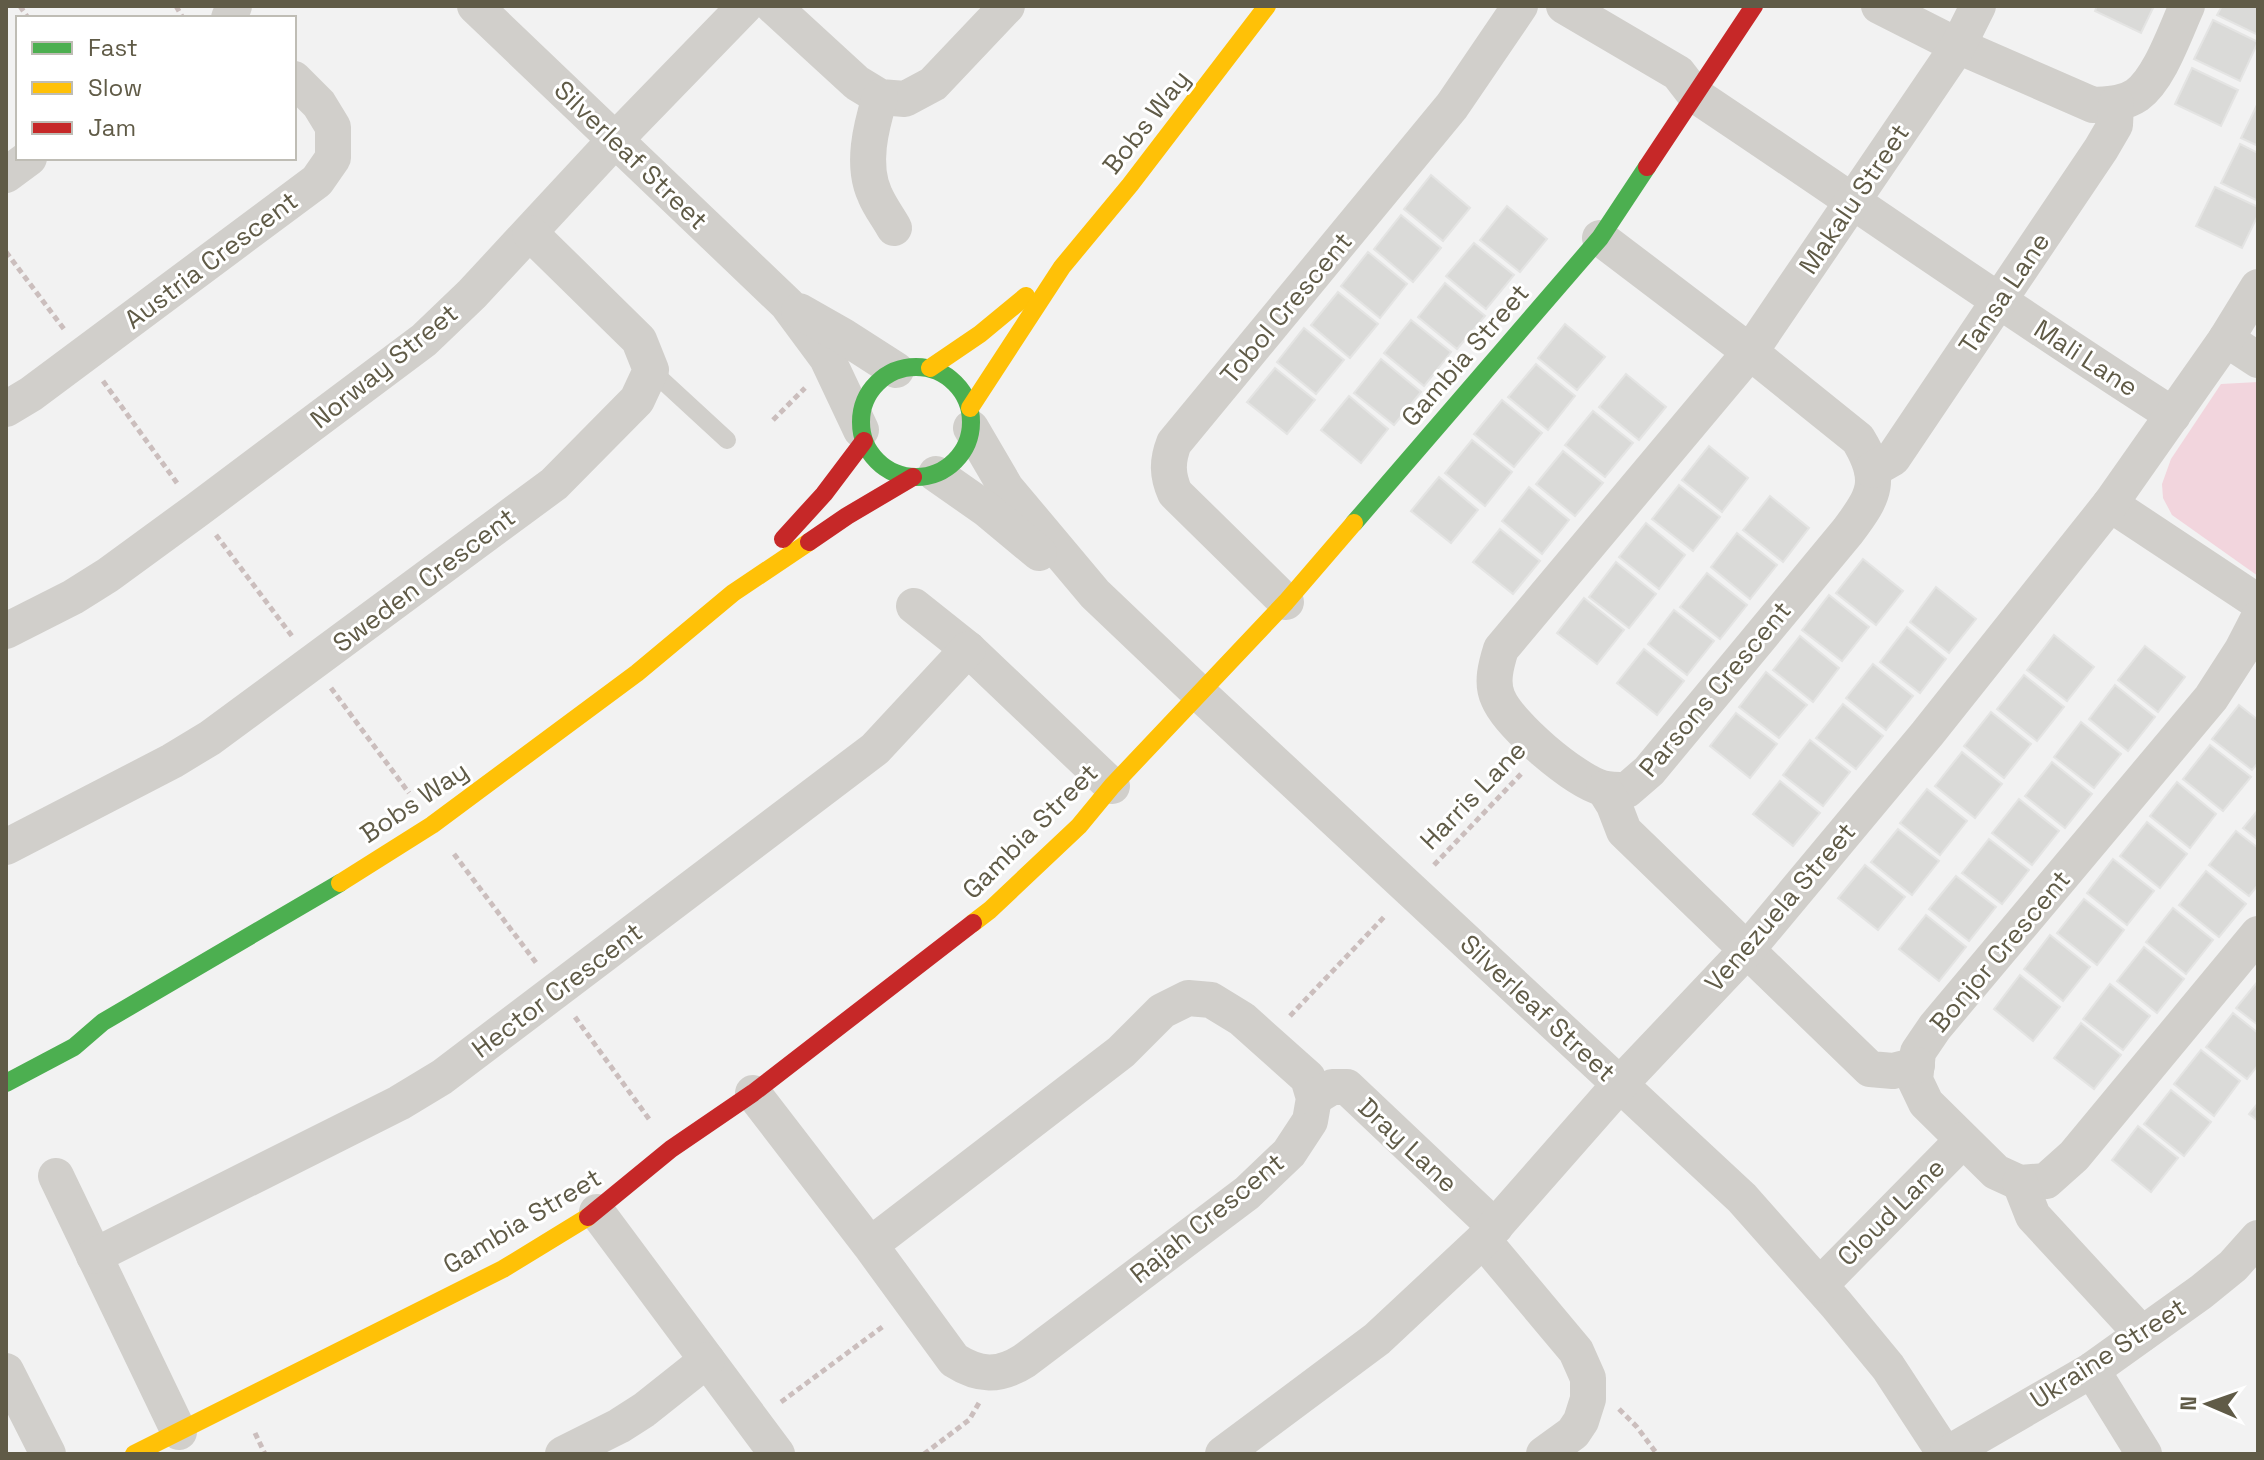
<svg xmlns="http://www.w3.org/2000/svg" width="2264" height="1460" viewBox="0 0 2264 1460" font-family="'Space Grotesk',sans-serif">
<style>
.green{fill:#f2d5dd}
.building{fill:#dadad8;stroke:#e4e4e3;stroke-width:2}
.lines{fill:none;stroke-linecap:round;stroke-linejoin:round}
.path{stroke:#cbbebd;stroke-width:5;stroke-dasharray:6 4;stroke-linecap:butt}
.lane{stroke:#d1cfcb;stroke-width:18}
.street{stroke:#d1cfcb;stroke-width:36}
.fast{stroke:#4caf50;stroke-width:18}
.slow{stroke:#ffc107;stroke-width:18}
.jam{stroke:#c62828;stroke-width:18}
.labels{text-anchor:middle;stroke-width:6;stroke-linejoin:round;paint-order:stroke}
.street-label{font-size:26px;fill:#605b47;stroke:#fff}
</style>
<rect width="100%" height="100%" fill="#f2f2f2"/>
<path class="green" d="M2258,382V576L2172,515L2163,498L2162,484L2171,459L2221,384Z"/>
<g class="building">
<path d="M2097,6H2154L2141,33L2095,11Z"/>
<path d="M2222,6H2258V35L2217,15Z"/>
<path d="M2213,20L2258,42L2240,81L2194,59Z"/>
<path d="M2192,68L2238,90L2221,126L2175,104Z"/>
<path d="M2258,103V146L2241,138Z"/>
<path d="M2240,144L2258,153V201L2221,183Z"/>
<path d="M1431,175L1470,208L1443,241L1404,209Z"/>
<path d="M2215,187L2258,207V215L2242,248L2196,226Z"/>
<path d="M1507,206L1547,239L1520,272L1480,240Z"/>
<path d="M1401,215L1441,248L1413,282L1374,249Z"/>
<path d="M1474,243L1514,275L1486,309L1446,276Z"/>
<path d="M1368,252L1407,284L1380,318L1341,286Z"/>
<path d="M1445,283L1485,316L1457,349L1418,317Z"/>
<path d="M1338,292L1378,324L1350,358L1311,325Z"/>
<path d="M1411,320L1451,352L1424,386L1384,353Z"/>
<path d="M1565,324L1605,357L1577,390L1538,358Z"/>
<path d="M1304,328L1344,360L1316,394L1277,362Z"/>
<path d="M1381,359L1421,392L1394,425L1354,393Z"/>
<path d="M1536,364L1575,396L1548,430L1508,397Z"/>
<path d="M1275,368L1315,400L1287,434L1247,402Z"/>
<path d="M1626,374L1666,407L1639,440L1599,407Z"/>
<path d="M1349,396L1388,429L1361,463L1321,430Z"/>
<path d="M1502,400L1542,433L1514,467L1474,434Z"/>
<path d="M1593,411L1633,443L1605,477L1565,445Z"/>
<path d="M1472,440L1512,472L1485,506L1445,473Z"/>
<path d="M1709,446L1748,478L1722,512L1682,480Z"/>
<path d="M1563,451L1603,483L1575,516L1536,484Z"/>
<path d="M1439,477L1478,510L1451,543L1411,511Z"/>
<path d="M1679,485L1720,517L1693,551L1652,519Z"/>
<path d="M1529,487L1569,520L1542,554L1502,521Z"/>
<path d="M1770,496L1809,528L1783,562L1743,530Z"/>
<path d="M1646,523L1685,555L1659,589L1619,557Z"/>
<path d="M1500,529L1540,561L1513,594L1473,562Z"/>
<path d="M1737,533L1777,565L1750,599L1711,567Z"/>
<path d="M1863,559L1903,591L1876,625L1836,593Z"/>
<path d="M1616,562L1656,594L1629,628L1589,597Z"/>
<path d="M1707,573L1747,605L1720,639L1680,607Z"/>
<path d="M1936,587L1976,619L1949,653L1910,622Z"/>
<path d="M1829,595L1869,627L1842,661L1802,630Z"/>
<path d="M1584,598L1624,630L1597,664L1557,633Z"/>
<path d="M1674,610L1714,641L1687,675L1648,644Z"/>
<path d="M1907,627L1946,659L1920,693L1880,662Z"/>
<path d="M2054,635L2094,667L2067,701L2027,670Z"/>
<path d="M1800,636L1839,668L1813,702L1773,670Z"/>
<path d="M2145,646L2185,677L2158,712L2118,680Z"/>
<path d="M1644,649L1684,681L1657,715L1617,683Z"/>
<path d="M1873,664L1913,696L1886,730L1846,698Z"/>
<path d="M1766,672L1807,705L1779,738L1739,707Z"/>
<path d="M2024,675L2064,707L2037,741L1997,709Z"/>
<path d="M2115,685L2155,717L2128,751L2089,719Z"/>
<path d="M1843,704L1883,736L1856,769L1816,738Z"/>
<path d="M2239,705L2258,720V763L2252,770L2212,739Z"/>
<path d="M1991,712L2031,744L2004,778L1964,746Z"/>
<path d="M1736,713L1777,744L1750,778L1710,746Z"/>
<path d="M2081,722L2121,754L2094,788L2054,757Z"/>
<path d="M1810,740L1850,772L1823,806L1783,775Z"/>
<path d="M2210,745L2251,777L2223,811L2183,779Z"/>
<path d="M1962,752L2002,784L1975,818L1935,786Z"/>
<path d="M2052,762L2092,794L2065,828L2025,796Z"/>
<path d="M1780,781L1820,813L1793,846L1753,814Z"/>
<path d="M2177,782L2216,814L2190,848L2150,816Z"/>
<path d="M1927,789L1967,821L1940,855L1900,823Z"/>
<path d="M2019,799L2059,831L2032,865L1992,833Z"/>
<path d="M2258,810V840L2243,828Z"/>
<path d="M2147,822L2187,854L2160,888L2120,856Z"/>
<path d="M1898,829L1939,861L1912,895L1871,862Z"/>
<path d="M2236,831L2258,848V885L2249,896L2209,865Z"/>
<path d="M1989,839L2029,870L2002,904L1962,873Z"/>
<path d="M2113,859L2154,891L2127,925L2087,893Z"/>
<path d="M1865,865L1905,897L1878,930L1838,898Z"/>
<path d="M2206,871L2246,904L2219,937L2179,905Z"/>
<path d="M1956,876L1996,907L1969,941L1929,909Z"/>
<path d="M2084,899L2124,930L2097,965L2057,933Z"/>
<path d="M2173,908L2213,940L2186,974L2146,942Z"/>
<path d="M1926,915L1966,947L1939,981L1899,949Z"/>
<path d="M2050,935L2090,967L2063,1001L2024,969Z"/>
<path d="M2144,947L2184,979L2157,1013L2117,981Z"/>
<path d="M2020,975L2060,1007L2033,1041L1994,1009Z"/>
<path d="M2258,981V1025L2236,1008Z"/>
<path d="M2110,984L2150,1016L2123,1050L2083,1019Z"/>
<path d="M2233,1013L2258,1033V1065L2247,1079L2206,1047Z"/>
<path d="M2081,1023L2121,1055L2094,1089L2054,1058Z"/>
<path d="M2201,1050L2240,1081L2214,1116L2174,1084Z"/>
<path d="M2171,1090L2211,1122L2184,1156L2144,1124Z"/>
<path d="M2258,1103V1121L2249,1114Z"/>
<path d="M2138,1126L2178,1158L2151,1192L2112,1160Z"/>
</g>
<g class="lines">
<g class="path">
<path d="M20,6L28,18"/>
<path d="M176,6L183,18"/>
<path d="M6,252L64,329"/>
<path d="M103,381L177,483"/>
<path d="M773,420L805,388"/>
<path d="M216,535L292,636"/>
<path d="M331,688L409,793"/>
<path d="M454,854L537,964"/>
<path d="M1434,865L1521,774"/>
<path d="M1290,1016L1385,916"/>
<path d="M575,1017L649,1119"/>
<path d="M781,1402L885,1325"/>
<path d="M1619,1409L1637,1427L1657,1454"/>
<path d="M255,1433L265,1454"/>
<path d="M924,1454L969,1420L979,1403"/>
</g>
<path class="lane" d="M651,370L727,440"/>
<g class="street">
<path d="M475,6L787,304L827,358L861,430"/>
<path d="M773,6L857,83L880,97L905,99L933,84L1007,6"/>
<path d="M1564,6L1678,73L1695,95C1854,201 2011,312 2173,415"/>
<path d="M1879,6L1958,46L2093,105C2108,104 2124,104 2137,95C2160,78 2175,32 2187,6"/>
<path d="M229,18L234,6"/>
<path d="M880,97C871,127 861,165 875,195C880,207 888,217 894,228"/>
<path d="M6,175L29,158"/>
<path d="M1600,238L1750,352L1858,439C1883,480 1875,495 1848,531L1649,771L1627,790C1619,790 1609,790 1602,788C1574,780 1509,725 1498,698C1491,683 1496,665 1501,649L1750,352L1958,46L1978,6"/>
<path d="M799,311L843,336L896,370"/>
<path d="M2226,339L2258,360"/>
<path d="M6,409L31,394L317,181L333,158V127L319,104L294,79"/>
<path d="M971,428L1006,488L1095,594L1199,693L1742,1198L1836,1304L1888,1367L1945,1454"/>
<path d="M1872,470L1893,458L2101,149L2115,125L2116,104"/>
<path d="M936,474L986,509L1039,553"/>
<path d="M2110,504L2258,602"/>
<path d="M1286,602L1175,493C1167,475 1167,461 1174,443L1452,106L1520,6"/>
<path d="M914,606L968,649L1112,786"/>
<path d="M2258,619L2242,650L2211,698L1935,1027L1918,1052L1915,1080L1926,1103L1996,1172L2020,1183L2046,1181L2074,1156L2258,934"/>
<path d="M6,631L73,597L108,575L197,510L424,340L472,294L615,140L745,6"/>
<path d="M1604,789L1614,805L1624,831L1870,1069L1893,1071L1917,1065"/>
<path d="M6,847L172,761L210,738L554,484L637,400L651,370L639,340L530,233"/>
<path d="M753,1093L870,1245L954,1360C979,1376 999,1377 1024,1361L1247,1193L1289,1153L1310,1121L1314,1098L1308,1078L1242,1019L1211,1000L1188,998L1162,1011L1121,1052L870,1245"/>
<path d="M1314,1098L1332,1087H1347L1495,1227"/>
<path d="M56,1176L179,1432"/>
<path d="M2020,1183L2033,1216L2142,1334"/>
<path d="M597,1212L777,1454"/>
<path d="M1483,1240L1576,1351L1588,1378V1399L1581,1421L1573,1433L1544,1454"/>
<path d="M94,1256L399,1103L442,1077L875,749L968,649"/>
<path d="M1820,1285L1963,1140"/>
<path d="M2092,1370L2144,1454"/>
<path d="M6,1371L48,1454"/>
<path d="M563,1454L619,1426L644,1410L707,1360"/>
<path d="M1223,1454L1377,1339L1483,1240L1620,1084L1746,951L1927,734L2110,504L2226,339L2258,287"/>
<path d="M1947,1454L2092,1370L2201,1292L2233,1266L2258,1238"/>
</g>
<g class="fast">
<circle cx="916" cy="422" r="55"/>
<path d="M1354,523L1600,238L1647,167"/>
<path d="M6,1083L74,1047L103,1022L340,883"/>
</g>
<g class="slow">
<path d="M930,368L980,334L1026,296"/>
<path d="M970,408L1062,267L1130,185L1267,6"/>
<path d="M340,883L432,825L637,673L733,593L809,542"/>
<path d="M973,923L990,910L1079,826L1112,786L1286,602L1354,523"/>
<path d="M134,1454L503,1269L588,1217"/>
</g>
<g class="jam">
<path d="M1647,167L1754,6"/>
<path d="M783,539L824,494L864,441"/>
<path d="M809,542L847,516L913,477"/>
<path d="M588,1217L671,1149L753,1093L973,923"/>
</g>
</g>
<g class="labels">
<g class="street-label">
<text transform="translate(1146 122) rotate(-52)" y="9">Bobs Way</text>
<text transform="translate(631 155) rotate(44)" y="9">Silverleaf Street</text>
<text transform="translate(1854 199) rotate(-56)" y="9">Makalu Street</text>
<text transform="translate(211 260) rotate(-37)" y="9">Austria Crescent</text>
<text transform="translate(2004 293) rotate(-56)" y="9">Tansa Lane</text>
<text transform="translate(1286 308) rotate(-50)" y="9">Tobol Crescent</text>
<text transform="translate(1465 355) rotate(-49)" y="9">Gambia Street</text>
<text transform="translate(2086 358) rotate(33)" y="9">Mali Lane</text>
<text transform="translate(384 366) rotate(-39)" y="9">Norway Street</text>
<text transform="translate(424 580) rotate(-37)" y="9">Sweden Crescent</text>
<text transform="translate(1715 689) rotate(-50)" y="9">Parsons Crescent</text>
<text transform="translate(1473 795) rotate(-46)" y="9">Harris Lane</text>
<text transform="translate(414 802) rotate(-34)" y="9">Bobs Way</text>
<text transform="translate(1030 831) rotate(-45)" y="9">Gambia Street</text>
<text transform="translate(1780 907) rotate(-49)" y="9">Venezuela Street</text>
<text transform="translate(2000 951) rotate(-50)" y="9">Bonjor Crescent</text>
<text transform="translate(557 990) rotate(-37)" y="9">Hector Crescent</text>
<text transform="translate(1538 1008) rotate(43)" y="9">Silverleaf Street</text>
<text transform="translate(1408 1145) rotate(43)" y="9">Dray Lane</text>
<text transform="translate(1891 1212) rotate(-45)" y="9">Cloud Lane</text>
<text transform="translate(1207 1218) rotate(-39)" y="9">Rajah Crescent</text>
<text transform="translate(522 1221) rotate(-31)" y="9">Gambia Street</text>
<text transform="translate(2108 1353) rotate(-33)" y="9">Ukraine Street</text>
</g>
</g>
<rect width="2264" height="1460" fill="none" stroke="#605b47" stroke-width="16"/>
<rect x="16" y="16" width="280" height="144" fill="#ffffff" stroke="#bfbdb5" stroke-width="2"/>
<rect x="32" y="42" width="40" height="12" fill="#4caf50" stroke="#bfbdb5" stroke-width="2"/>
<text x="88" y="56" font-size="24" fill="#605b47">Fast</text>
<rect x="32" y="82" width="40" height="12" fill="#ffc107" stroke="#bfbdb5" stroke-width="2"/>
<text x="88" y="96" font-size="24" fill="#605b47">Slow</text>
<rect x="32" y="122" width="40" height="12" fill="#c62828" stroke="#bfbdb5" stroke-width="2"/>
<text x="88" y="136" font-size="24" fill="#605b47">Jam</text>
<g transform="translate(2208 1404) rotate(272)" stroke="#ffffff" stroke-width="6" paint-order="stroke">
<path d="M0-6L14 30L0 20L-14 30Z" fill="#605b47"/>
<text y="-12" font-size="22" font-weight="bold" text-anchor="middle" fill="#605b47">N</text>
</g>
</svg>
